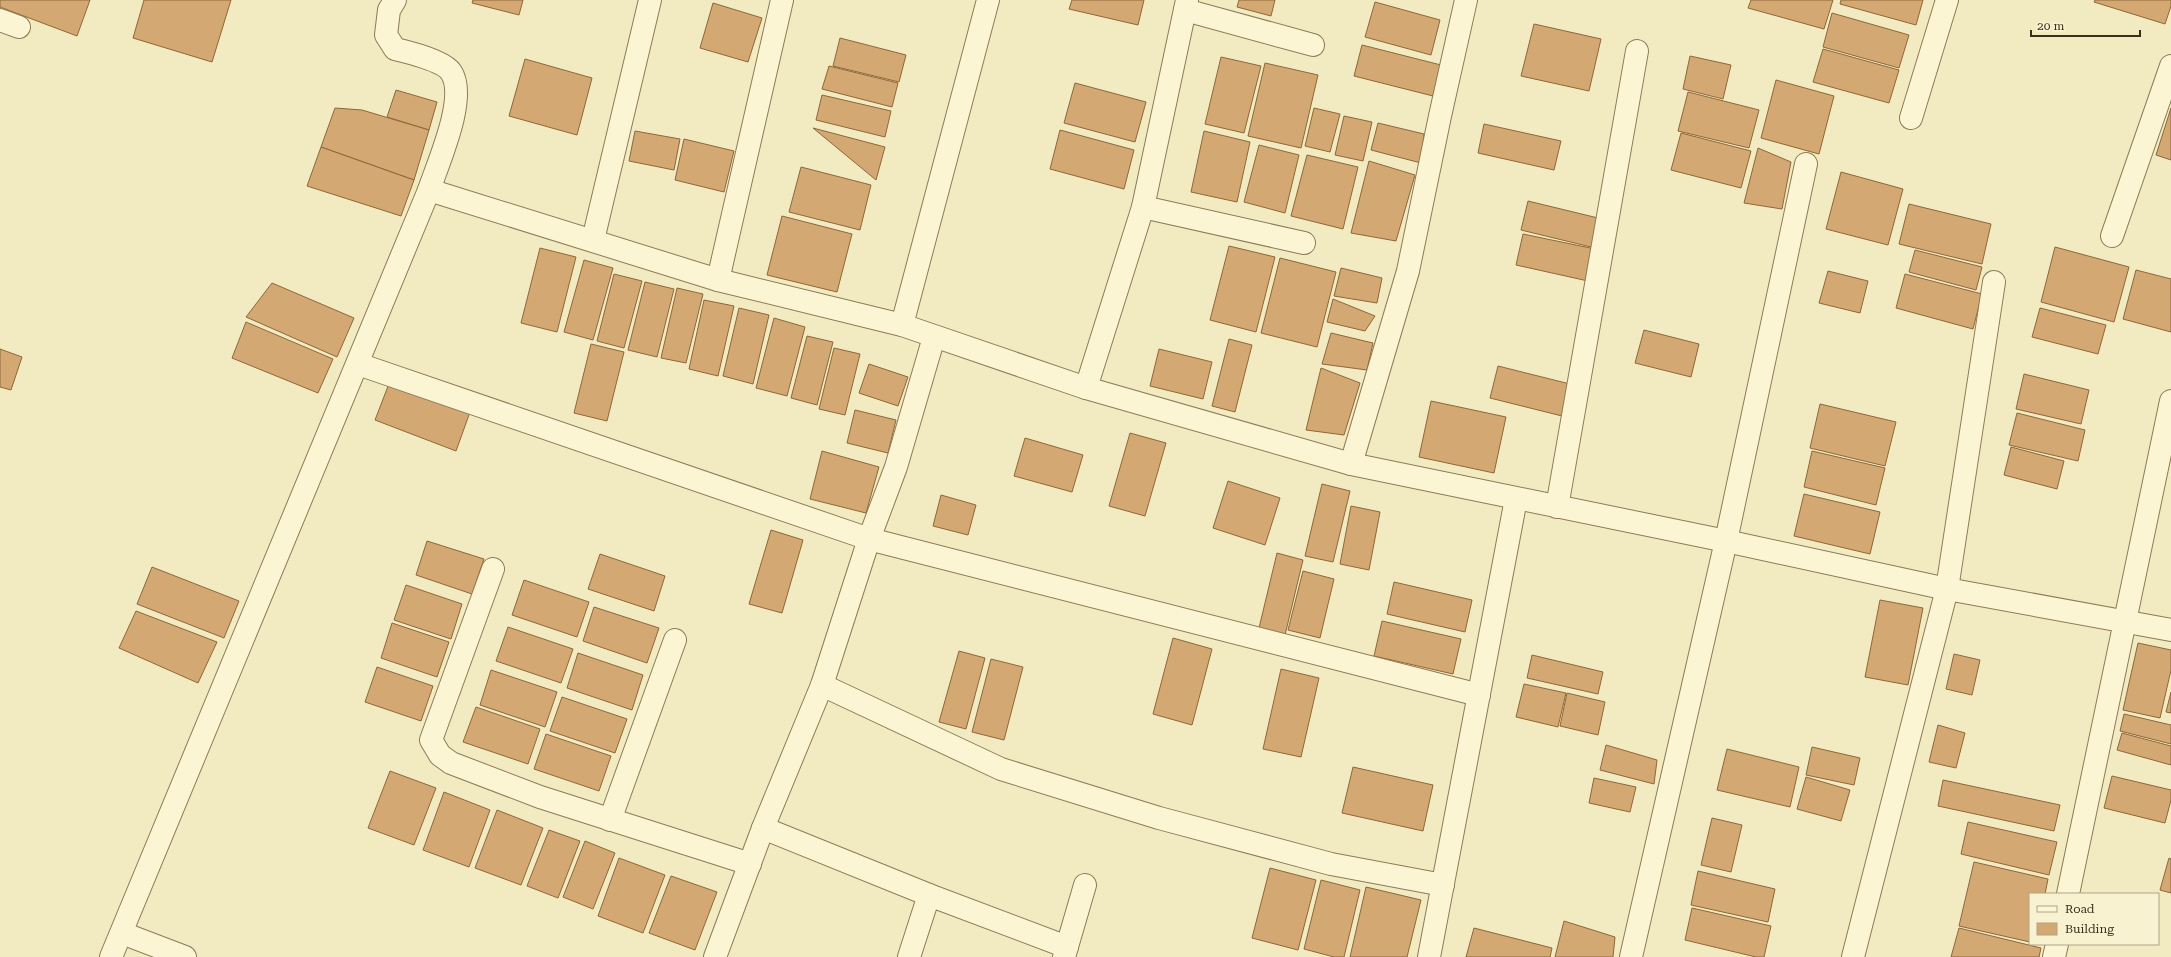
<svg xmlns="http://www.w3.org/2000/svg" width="2171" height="957" viewBox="0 0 2171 957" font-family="'Roboto Serif',serif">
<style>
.building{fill:#d4a872;stroke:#8e6739}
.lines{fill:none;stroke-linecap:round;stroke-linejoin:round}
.minor-casing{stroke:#8d7b56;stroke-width:24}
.minor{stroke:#fcf5d4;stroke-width:22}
</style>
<rect width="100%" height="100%" fill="#f2eac0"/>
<g class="building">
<path d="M0,0H90L77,36L0,7Z"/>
<path d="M144,0H231L212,62L133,38Z"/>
<path d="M473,0H523L519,15L472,3Z"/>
<path d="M1072,0H1144L1138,25L1069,9Z"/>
<path d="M1239,0H1275L1271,16L1237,7Z"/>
<path d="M1751,0H1833L1824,29L1748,8Z"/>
<path d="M1841,0H1923L1916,25L1840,4Z"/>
<path d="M2095,0H2171V6L2165,24L2094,2Z"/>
<path d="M1375,2L1440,20L1431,55L1365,37Z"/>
<path d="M713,3L762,18L748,62L700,48Z"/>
<path d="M1832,13L1909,35L1899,68L1823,47Z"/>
<path d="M1534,24L1601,39L1589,91L1521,76Z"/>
<path d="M840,38L906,55L899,82L833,66Z"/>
<path d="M1362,45L1441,65L1433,96L1354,76Z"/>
<path d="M1823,49L1899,70L1889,103L1813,82Z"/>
<path d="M1690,56L1731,65L1723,99L1683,89Z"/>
<path d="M1221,57L1261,66L1244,133L1205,124Z"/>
<path d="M525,59L592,78L577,135L509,116Z"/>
<path d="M1265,63L1318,75L1301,148L1248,136Z"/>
<path d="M829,66L898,83L892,107L822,89Z"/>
<path d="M1776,80L1834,96L1819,154L1761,138Z"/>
<path d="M1075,83L1146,102L1135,142L1064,123Z"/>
<path d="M396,90L437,102L429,130L387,117Z"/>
<path d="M1688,92L1759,110L1749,148L1678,131Z"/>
<path d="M822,95L891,111L885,137L816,120Z"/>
<path d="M335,108L362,110L429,130L414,180L321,147Z"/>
<path d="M1314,108L1340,114L1330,152L1305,146Z"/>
<path d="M2171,108V160L2156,155Z"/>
<path d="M1344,116L1372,122L1363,161L1335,155Z"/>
<path d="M1378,123L1424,134L1421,163L1371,150Z"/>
<path d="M1484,124L1561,141L1554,170L1478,153Z"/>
<path d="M813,128L885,147L876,180Z"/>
<path d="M1060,130L1134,150L1124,189L1050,169Z"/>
<path d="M635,131L680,139L674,170L629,161Z"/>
<path d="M1204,131L1250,142L1237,202L1191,192Z"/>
<path d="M1681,133L1751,151L1741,188L1671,170Z"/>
<path d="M684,139L734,151L724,192L675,180Z"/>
<path d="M1259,145L1299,155L1285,213L1244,202Z"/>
<path d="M321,147L414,180L401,216L307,186Z"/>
<path d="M1758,148L1791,162L1782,209L1744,203Z"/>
<path d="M1307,155L1358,167L1343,229L1291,216Z"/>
<path d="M1369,161L1415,175L1396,241L1351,233Z"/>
<path d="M801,167L871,185L860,230L789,212Z"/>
<path d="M1841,172L1903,189L1888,245L1826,229Z"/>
<path d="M1528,201L1598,218L1591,247L1521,230Z"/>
<path d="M1909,204L1991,224L1982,264L1899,244Z"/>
<path d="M782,216L852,234L837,292L767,275Z"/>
<path d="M1523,234L1595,249L1588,281L1516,265Z"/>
<path d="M1229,246L1275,257L1256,332L1210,320Z"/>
<path d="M2055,247L2129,267L2114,322L2041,302Z"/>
<path d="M540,248L576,257L557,332L521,323Z"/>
<path d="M1915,250L1982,267L1976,290L1909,272Z"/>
<path d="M1280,258L1336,272L1317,347L1261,333Z"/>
<path d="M584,260L613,268L593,340L564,332Z"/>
<path d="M1341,268L1382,278L1377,303L1334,296Z"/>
<path d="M2136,270L2171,279V332L2123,319Z"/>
<path d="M1828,271L1868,281L1860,313L1819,303Z"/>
<path d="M614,274L642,281L624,348L597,341Z"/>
<path d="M1905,274L1982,294L1973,329L1896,308Z"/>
<path d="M645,282L674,289L657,357L628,350Z"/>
<path d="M272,283L354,318L337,357L246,317Z"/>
<path d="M677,288L703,294L686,363L661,358Z"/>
<path d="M1333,299L1375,316L1365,331L1327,322Z"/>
<path d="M704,300L734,306L718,376L689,369Z"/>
<path d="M739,308L769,315L753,384L723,376Z"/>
<path d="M2040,308L2106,325L2098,354L2032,337Z"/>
<path d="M774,318L805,327L787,396L756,388Z"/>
<path d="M246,322L333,359L318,393L232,358Z"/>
<path d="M1644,330L1699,344L1691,377L1635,363Z"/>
<path d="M1331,333L1373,343L1367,370L1322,364Z"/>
<path d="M807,336L833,342L817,405L791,398Z"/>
<path d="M1229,339L1252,345L1235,412L1212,406Z"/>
<path d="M591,344L624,352L607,421L574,413Z"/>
<path d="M834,348L860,354L845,415L819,409Z"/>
<path d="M0,349L22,357L11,390L0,387Z"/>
<path d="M1159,349L1212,362L1203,399L1150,386Z"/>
<path d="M869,364L908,377L898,406L859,393Z"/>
<path d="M1498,366L1574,385L1566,417L1490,398Z"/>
<path d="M1321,368L1360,383L1344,435L1306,430Z"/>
<path d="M2024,374L2089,390L2081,424L2016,409Z"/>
<path d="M390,381L470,412L456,451L375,420Z"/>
<path d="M1431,401L1506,417L1494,473L1419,457Z"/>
<path d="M1820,404L1896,422L1885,466L1810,448Z"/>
<path d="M855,410L896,420L888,453L847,443Z"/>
<path d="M2017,413L2085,430L2078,461L2009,445Z"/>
<path d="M1130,433L1166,443L1145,516L1109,506Z"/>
<path d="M1025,438L1083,455L1072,492L1014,476Z"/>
<path d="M2011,447L2064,461L2057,489L2004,475Z"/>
<path d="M822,451L879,467L866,513L810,499Z"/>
<path d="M1812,451L1885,468L1876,505L1804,487Z"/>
<path d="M1228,481L1280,498L1265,545L1213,528Z"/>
<path d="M1322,484L1350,491L1333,562L1305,556Z"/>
<path d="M1804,494L1880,512L1870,554L1794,536Z"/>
<path d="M941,495L976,505L968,535L933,526Z"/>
<path d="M1351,506L1380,512L1369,570L1340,564Z"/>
<path d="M771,530L803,540L782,613L749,604Z"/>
<path d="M427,541L484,559L472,594L416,575Z"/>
<path d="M1277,553L1303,560L1285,635L1259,628Z"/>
<path d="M600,554L665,576L654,611L588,589Z"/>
<path d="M152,567L239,601L224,638L137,604Z"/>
<path d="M1303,571L1334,579L1320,638L1288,630Z"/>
<path d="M524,580L589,602L577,637L512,615Z"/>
<path d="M1394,582L1472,600L1465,632L1387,614Z"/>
<path d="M406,585L462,604L451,639L394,620Z"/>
<path d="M1880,600L1923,608L1908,685L1865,677Z"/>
<path d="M594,607L659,628L647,663L583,641Z"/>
<path d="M136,611L217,642L198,683L119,648Z"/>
<path d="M1382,621L1461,639L1453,674L1374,656Z"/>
<path d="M392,623L449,642L437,677L381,658Z"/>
<path d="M508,627L573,649L561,683L496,661Z"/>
<path d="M1173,638L1212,649L1192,725L1153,714Z"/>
<path d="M2138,643L2171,650V670L2160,718L2123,710Z"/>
<path d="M959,651L985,658L966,729L939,722Z"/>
<path d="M578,653L643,675L632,710L567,688Z"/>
<path d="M1954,654L1980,660L1972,695L1946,689Z"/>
<path d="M1532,655L1603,672L1598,694L1527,678Z"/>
<path d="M991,659L1023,667L1004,740L972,732Z"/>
<path d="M377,667L433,686L421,721L365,702Z"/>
<path d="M1281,669L1319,678L1301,757L1263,749Z"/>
<path d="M491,670L557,692L545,727L480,705Z"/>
<path d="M1524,684L1566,693L1558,727L1516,717Z"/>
<path d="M2171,692V713L2166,712Z"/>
<path d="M1567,693L1605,702L1598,735L1560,726Z"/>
<path d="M562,697L627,719L615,753L550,731Z"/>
<path d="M476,707L540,729L528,764L463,742Z"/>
<path d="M2124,714L2171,725V744L2120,731Z"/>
<path d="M1938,725L1965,733L1956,768L1929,762Z"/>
<path d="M2122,733L2171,746V765L2117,750Z"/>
<path d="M546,734L611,756L599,791L534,769Z"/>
<path d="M1606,745L1657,760L1654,784L1600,770Z"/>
<path d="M1812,747L1860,758L1854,785L1806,775Z"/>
<path d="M1727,749L1799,767L1790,807L1717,790Z"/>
<path d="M1353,767L1433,785L1423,831L1342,813Z"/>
<path d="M390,771L436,788L414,845L368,828Z"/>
<path d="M2112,776L2171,790V800L2165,823L2104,808Z"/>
<path d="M1806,777L1850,790L1841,821L1797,809Z"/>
<path d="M1594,778L1636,787L1630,812L1589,803Z"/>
<path d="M1943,780L2060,805L2054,831L1938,806Z"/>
<path d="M444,792L490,810L469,867L423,850Z"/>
<path d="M497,810L543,828L521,885L475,868Z"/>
<path d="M1712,818L1742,825L1731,872L1701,865Z"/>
<path d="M1968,822L2057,842L2049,875L1961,854Z"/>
<path d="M549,830L580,841L558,898L527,886Z"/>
<path d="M585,841L615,853L593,909L563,897Z"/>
<path d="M619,858L665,875L643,933L598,916Z"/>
<path d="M2169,858L2171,859V893L2160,890Z"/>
<path d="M1974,862L2048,879L2045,894H2030V942L1959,926Z"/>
<path d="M1270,868L1316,880L1298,950L1252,938Z"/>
<path d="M1698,871L1775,889L1768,922L1691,905Z"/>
<path d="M671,876L717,892L695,950L649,933Z"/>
<path d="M1321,880L1360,890L1344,957H1334L1304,949Z"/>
<path d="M1366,887L1421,900L1407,957H1350Z"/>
<path d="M1692,908L1771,926L1764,957H1756L1685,940Z"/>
<path d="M1564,921L1615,937L1613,957H1555Z"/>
<path d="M1474,928L1552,948L1550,957H1466Z"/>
<path d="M1959,928L2041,948L2039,957H1951Z"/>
</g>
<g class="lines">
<defs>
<g id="minor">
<path d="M1185,10L1313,45"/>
<path d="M0,20L19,27"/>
<path d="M1911,118L1947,0"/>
<path d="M429,190L718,280L902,325L1086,388L1351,464L1726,541L1947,589L2171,630"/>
<path d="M1143,207L1304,243"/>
<path d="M2112,236L2171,66"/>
<path d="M593,240L650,0"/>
<path d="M718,280L782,0"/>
<path d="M902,325L988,0"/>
<path d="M358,364L869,539L1479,695"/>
<path d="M1086,388L1143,207L1187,0"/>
<path d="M1351,464L1408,271L1440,116L1466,0"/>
<path d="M1557,507L1637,51"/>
<path d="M493,569L431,740L440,755L451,763L540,797L750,864"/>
<path d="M822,685L1001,769L1159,818L1331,864L1443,885"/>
<path d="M610,820L675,640"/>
<path d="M763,828L929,895L1067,947"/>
<path d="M2068,894L2171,401"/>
<path d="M122,933L185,957"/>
<path d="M111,957L429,190C438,163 468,97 451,72C444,61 408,52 395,49L386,35L389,10L395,0"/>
<path d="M715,957L763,828L822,685L869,539L896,467L934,337"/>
<path d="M909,957L929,895"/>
<path d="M1064,957L1085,885"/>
<path d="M1429,957L1516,499"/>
<path d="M1631,957L1726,541L1806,164"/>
<path d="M1853,957L1947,589L1994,282"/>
<path d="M2054,957L2057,944"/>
</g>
</defs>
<use href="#minor" class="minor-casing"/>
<use href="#minor" class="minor"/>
</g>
<rect x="2029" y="893" width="130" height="52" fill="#f9f2d0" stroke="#ada488"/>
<rect x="2037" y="906" width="20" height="6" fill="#fcf5d4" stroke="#ada488"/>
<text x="2065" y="913" font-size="12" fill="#3b2f1c">Road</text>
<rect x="2037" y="923" width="20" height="12" fill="#d4a872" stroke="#ada488"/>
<text x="2065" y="933" font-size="12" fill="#3b2f1c">Building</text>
<path d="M2031 30v6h109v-6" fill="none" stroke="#3b2f1c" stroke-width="2"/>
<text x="2037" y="30" font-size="12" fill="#3b2f1c" stroke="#f9f2d0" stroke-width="3" paint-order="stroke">20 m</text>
</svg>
